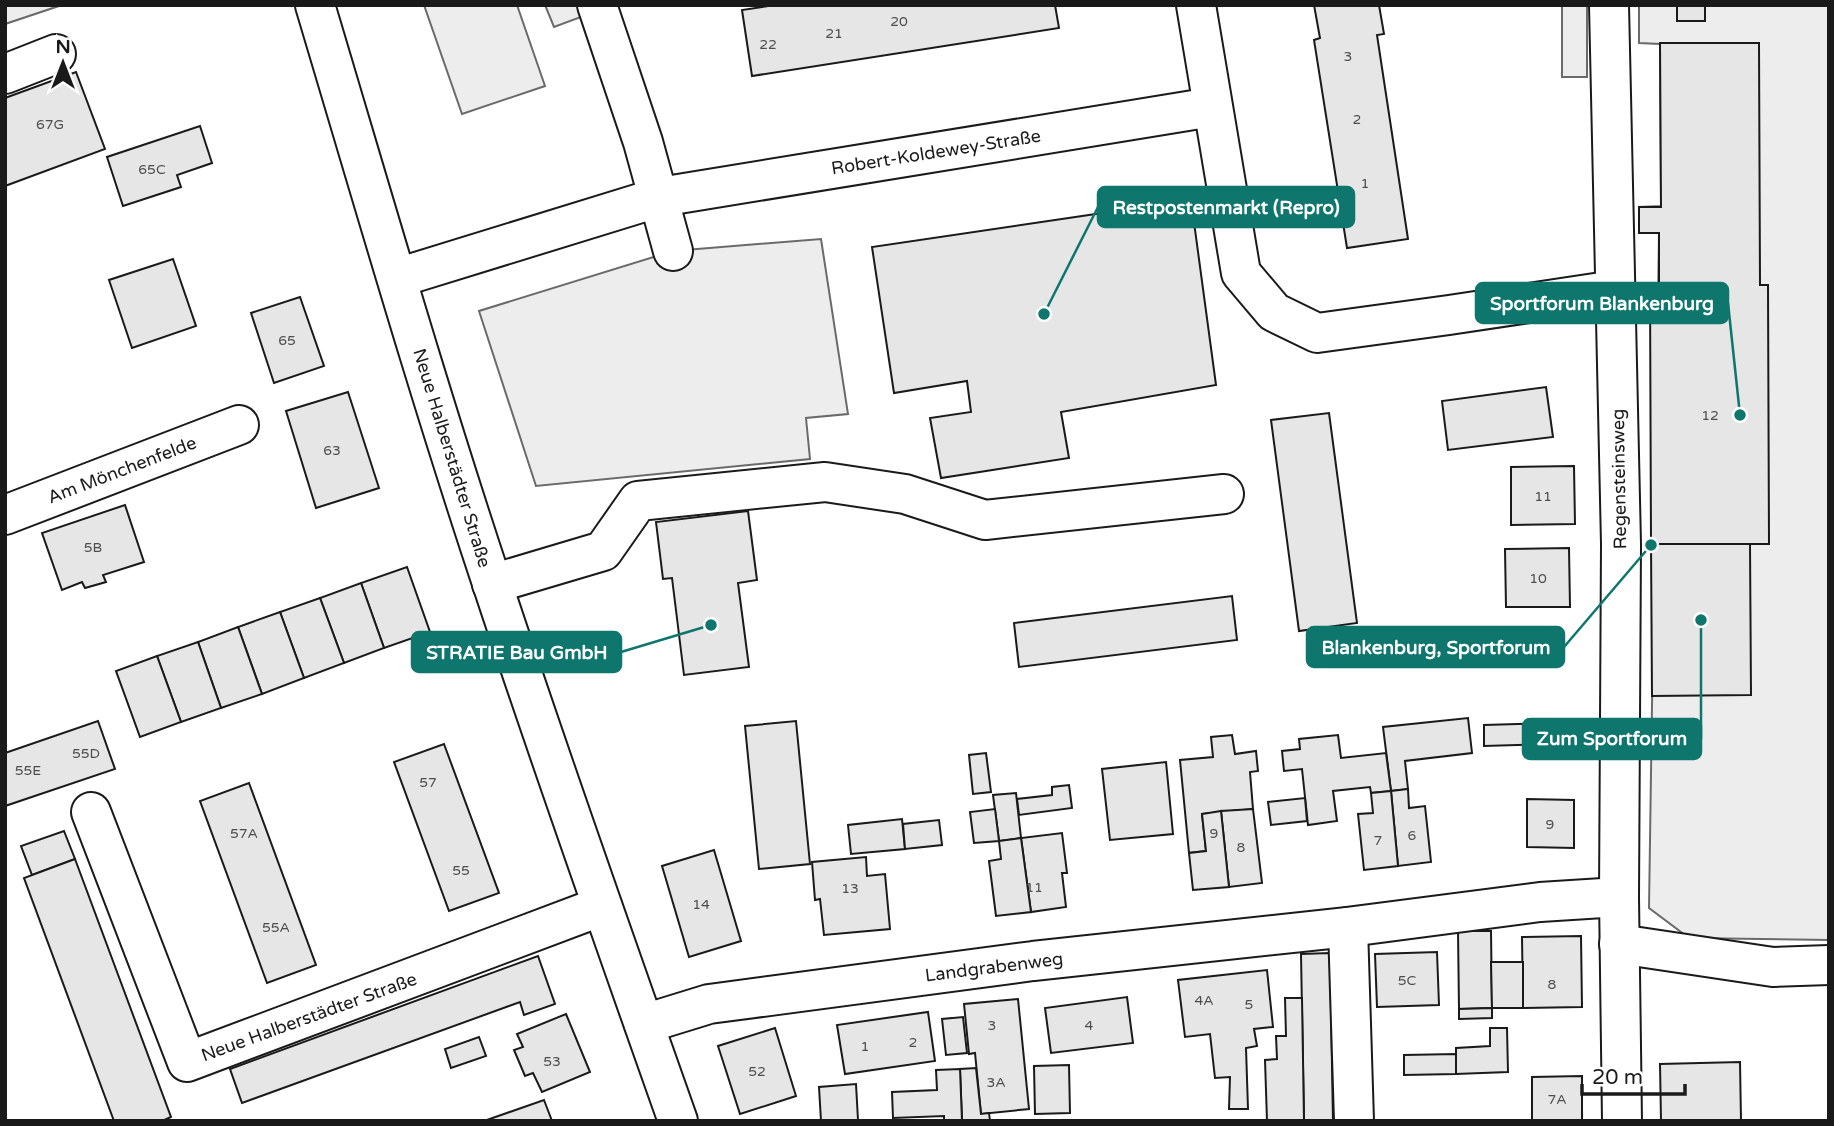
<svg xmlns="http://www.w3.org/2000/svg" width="1834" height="1126" viewBox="0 0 1834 1126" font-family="'Varela Round',sans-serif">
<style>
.built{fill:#ededed;stroke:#6a6a6a;stroke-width:2}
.building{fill:#e6e6e6;stroke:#1a1a1a;stroke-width:2}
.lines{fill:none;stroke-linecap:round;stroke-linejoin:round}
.minor-casing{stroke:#1a1a1a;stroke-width:42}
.major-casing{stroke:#1a1a1a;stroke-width:42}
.minor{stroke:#fff;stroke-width:38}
.major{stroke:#fff;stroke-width:38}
.labels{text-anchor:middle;stroke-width:5;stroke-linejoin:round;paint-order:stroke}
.number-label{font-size:14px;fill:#4d4d4d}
.street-label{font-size:18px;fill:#1a1a1a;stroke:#fff}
.leader{fill:none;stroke:#0f766e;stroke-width:2.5}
.callout-dot{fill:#0f766e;stroke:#fff;stroke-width:2.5}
.callout{fill:#0f766e;stroke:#0f766e;stroke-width:2.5}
.callout-label{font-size:19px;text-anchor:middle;font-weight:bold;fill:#fff}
</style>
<rect width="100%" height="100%" fill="#fff"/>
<g class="built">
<path d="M5,5H58L59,6L5,24Z"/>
<path d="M424,5H517L545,86L462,114Z"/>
<path d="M545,5H577L581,17L554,27Z"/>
<rect x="1562" y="5" width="25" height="72"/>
<path d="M1639,5H1829V940L1689,938L1649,908L1659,233H1639V207L1661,206L1660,44L1639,43Z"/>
<path d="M821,239L848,414L806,418L810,459L536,486L479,311L673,251Z"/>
</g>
<g class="building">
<path d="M775,5H1055L1059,28L752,76L742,10Z"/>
<path d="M1314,5H1379L1384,34L1377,35L1408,239L1347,248L1314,40L1320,38Z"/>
<rect x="1677" y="5" width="28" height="16"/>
<path d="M1660,43H1759L1760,285H1768L1769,544H1651L1650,286L1659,285V233H1639V207H1661Z"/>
<path d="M76,72L105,149L5,186V98Z"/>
<path d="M200,126L212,163L177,175L181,187L123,206L107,157Z"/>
<path d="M1191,200L1216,385L1061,412L1069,458L941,478L930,418L971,412L967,381L894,393L872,247Z"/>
<path d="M173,259L196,326L132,348L109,280Z"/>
<path d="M300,297L324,366L274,383L251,313Z"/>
<path d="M1546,387L1553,437L1448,450L1442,401Z"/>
<path d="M348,392L379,488L316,508L286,411Z"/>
<path d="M1329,413L1357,623L1299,631L1271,420Z"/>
<path d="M1574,466L1575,524L1511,525V467Z"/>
<path d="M125,505L144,562L103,575L106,582L85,588L82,582L62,590L42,533Z"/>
<path d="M748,511L757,580L738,583L749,667L684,675L672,578L663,579L656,522Z"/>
<path d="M1651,544H1750L1751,695L1652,696Z"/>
<path d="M1569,548L1570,607H1506L1505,549Z"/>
<path d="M407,567L430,632L384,648L361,583Z"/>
<path d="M361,583L384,648L344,663L320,598Z"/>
<path d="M1232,596L1237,640L1019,667L1014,623Z"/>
<path d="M320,598L344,663L304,678L280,612Z"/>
<path d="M280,612L304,678L262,694L238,627Z"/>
<path d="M238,627L262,694L221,708L198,642Z"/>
<path d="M198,642L221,708L181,722L157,656Z"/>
<path d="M157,656L181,722L140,737L116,671Z"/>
<path d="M1468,718L1472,753L1405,761L1408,789L1391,791L1383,727Z"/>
<path d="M98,721L115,769L5,806V753Z"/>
<path d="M796,721L810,864L759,869L745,726Z"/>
<path d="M1556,723V744L1484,746V725Z"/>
<path d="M1232,735L1235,754L1256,751L1258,771L1250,772L1253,809L1202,814L1206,851L1189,853L1180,760L1213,757L1211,737Z"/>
<path d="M1338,735L1341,758L1386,753L1391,791L1371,793L1370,787L1333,791L1337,821L1308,825L1302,769L1284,771L1282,751L1300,749L1299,739Z"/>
<path d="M444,744L499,893L449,911L394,762Z"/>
<path d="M986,753L991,792L973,794L969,755Z"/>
<path d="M1166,762L1173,834L1110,840L1102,769Z"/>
<path d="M249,783L316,965L267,983L200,801Z"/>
<path d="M1069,785L1072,808L1019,815L1017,799L1052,795V787Z"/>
<path d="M1408,789L1409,808L1425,806L1431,862L1398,866L1391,791Z"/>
<path d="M1391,791L1398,866L1364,870L1358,814L1373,813L1371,793Z"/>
<path d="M1016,793L1021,838L999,841L993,795Z"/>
<path d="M1305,798L1307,821L1271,825L1268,802Z"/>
<path d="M1527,799L1574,800V848L1527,847Z"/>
<path d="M995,809L999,841L974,843L970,812Z"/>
<path d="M1253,809L1262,883L1229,887L1221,811Z"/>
<path d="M1221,811L1229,887L1193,890L1189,853L1206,851L1202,814Z"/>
<path d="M902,819L905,849L851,854L848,825Z"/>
<path d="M939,820L942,845L905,849L903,824Z"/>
<path d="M64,831L75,859L32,875L21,846Z"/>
<path d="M1062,833L1067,873H1062L1066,907L1031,912L1021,838Z"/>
<path d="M1021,838L1031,912L996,916L989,861L1001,859L999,841Z"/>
<path d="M714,850L741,941L689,957L662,866Z"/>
<path d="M866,857L867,876L885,874L890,929L824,935L820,899L815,900L812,862Z"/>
<path d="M75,859L171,1117L162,1121H114L24,878Z"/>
<path d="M1458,931H1491L1492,1008L1459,1009Z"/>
<path d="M1581,936L1582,1007L1523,1008L1522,937Z"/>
<path d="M1437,952L1439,1005L1377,1007L1375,954Z"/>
<path d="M1330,953L1333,1121H1304L1301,954Z"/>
<path d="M538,956L555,1004L524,1015L520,1002L242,1103L230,1069Z"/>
<path d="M1491,962H1523V1008H1492Z"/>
<path d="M1267,970L1273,1027L1254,1029L1257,1046L1246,1048L1248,1109H1229L1230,1077L1215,1078L1210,1034L1185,1037L1178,980Z"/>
<path d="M1127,997L1133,1043L1051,1053L1045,1008Z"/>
<path d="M1285,998H1302L1304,1121H1267L1265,1060L1277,1059L1276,1036H1286Z"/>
<path d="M1018,999L1029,1109L981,1114L975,1053L969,1054L964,1004Z"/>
<path d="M1492,1008V1018L1459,1019V1009Z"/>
<path d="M928,1012L935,1061L845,1074L837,1025Z"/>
<path d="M566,1014L590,1072L542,1092L533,1073L525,1076L514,1050L523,1047L517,1034Z"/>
<path d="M963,1017L967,1053L946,1055L942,1019Z"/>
<path d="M775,1028L796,1096L740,1114L718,1046Z"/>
<path d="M1490,1028H1507L1508,1072L1456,1074V1048L1490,1046Z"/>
<path d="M479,1037L486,1056L451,1068L445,1049Z"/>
<path d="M1456,1054V1074L1404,1075V1055Z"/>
<path d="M1740,1062L1741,1121H1661L1660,1064Z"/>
<path d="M1069,1065L1070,1113L1035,1114L1034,1066Z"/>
<path d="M976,1068L981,1114L989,1113L990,1121H962L960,1069Z"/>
<path d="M960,1069L962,1121H944V1116L893,1118L892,1092L937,1090L936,1070Z"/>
<path d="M1582,1076V1121H1532V1077Z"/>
<path d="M856,1084L858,1120L821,1121L819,1087Z"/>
<path d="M544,1100L552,1121H484Z"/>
</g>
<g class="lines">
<defs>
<g id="minor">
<path d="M597,5L643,142L673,251"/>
<path d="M1196,5L1241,273L1274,312L1317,333L1449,315L1615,290"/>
<path d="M1609,5L1621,544L1619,897L1622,1121"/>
<path d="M5,74L56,54"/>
<path d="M397,278L660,197L1212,107"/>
<path d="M5,515L239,425"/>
<path d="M492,584L603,551L638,501L825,482L905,494L985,520L1224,494"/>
<path d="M91,812L187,1062L602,906"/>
<path d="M1348,927L1354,1121"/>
<path d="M1619,944L1773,967L1829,965"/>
<path d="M644,1024L709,1004L1033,961L1348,927L1540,902L1619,897"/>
</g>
<path id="major" d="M315,5C373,199 429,394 493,586C552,765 615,943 678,1121"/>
</defs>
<use href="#minor" class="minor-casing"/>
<use href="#major" class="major-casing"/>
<use href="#minor" class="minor"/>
<use href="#major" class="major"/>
</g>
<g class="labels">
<g class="number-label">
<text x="899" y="26">20</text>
<text x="834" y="38">21</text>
<text x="768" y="49">22</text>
<text x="1348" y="61">3</text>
<text x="1357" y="124">2</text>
<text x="50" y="129">67G</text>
<text x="152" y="174">65C</text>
<text x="1365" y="188">1</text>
<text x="287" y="345">65</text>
<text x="1710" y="420">12</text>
<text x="332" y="455">63</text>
<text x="1543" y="501">11</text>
<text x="93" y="552">5B</text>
<text x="1538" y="583">10</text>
<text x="86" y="758">55D</text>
<text x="28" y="775">55E</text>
<text x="428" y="787">57</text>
<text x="1550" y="829">9</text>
<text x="244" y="838">57A</text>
<text x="1214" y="838">9</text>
<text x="1412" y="840">6</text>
<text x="1378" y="845">7</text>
<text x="1241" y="852">8</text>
<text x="461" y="875">55</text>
<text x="1034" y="892">11</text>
<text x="850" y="893">13</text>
<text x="701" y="909">14</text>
<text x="276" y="932">55A</text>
<text x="1407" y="985">5C</text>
<text x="1552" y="989">8</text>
<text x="1204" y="1005">4A</text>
<text x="1249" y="1009">5</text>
<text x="992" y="1030">3</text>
<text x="1089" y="1030">4</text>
<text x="913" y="1047">2</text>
<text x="865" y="1051">1</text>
<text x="552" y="1066">53</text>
<text x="757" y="1076">52</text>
<text x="996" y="1087">3A</text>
<text x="1557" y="1104">7A</text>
</g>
<g class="street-label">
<text transform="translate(936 152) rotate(-9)" y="6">Robert-Koldewey-Straße</text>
<text transform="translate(452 458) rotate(73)" y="6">Neue Halberstädter Straße</text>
<text transform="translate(122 470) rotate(-21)" y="6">Am Mönchenfelde</text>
<text transform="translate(1619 479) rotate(-91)" y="6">Regensteinsweg</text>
<text transform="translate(994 967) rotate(-7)" y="6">Landgrabenweg</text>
<text transform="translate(309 1017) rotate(-20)" y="6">Neue Halberstädter Straße</text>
</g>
</g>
<path class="leader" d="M1044 314L1098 207M1740 415L1728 303M1651 545L1564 647M711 625L621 652M1701 620L1701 739"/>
<g class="callout-dot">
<circle cx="1044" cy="314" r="7"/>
<circle cx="1740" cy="415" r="7"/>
<circle cx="1651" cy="545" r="7"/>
<circle cx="711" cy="625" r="7"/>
<circle cx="1701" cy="620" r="7"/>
</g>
<g class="callout">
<rect x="1098" y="187" width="256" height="40" rx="7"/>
<rect x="1476" y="283" width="252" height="40" rx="7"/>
<rect x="1307" y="627" width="257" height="40" rx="7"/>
<rect x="412" y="632" width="209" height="40" rx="7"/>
<rect x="1523" y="719" width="178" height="40" rx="7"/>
</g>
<g class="callout-label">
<text x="1226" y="214">Restpostenmarkt (Repro)</text>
<text x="1602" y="310">Sportforum Blankenburg</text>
<text x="1436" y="654">Blankenburg, Sportforum</text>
<text x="517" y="659">STRATIE Bau GmbH</text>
<text x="1612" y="745">Zum Sportforum</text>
</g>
<rect width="1834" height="1126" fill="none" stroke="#1a1a1a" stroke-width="14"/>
<g transform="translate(63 63)" stroke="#ffffff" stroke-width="5" paint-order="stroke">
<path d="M0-5L12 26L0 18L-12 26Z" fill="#1a1a1a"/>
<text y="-10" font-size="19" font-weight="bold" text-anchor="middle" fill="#1a1a1a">N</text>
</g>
<path d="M1582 1084v10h103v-10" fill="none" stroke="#1a1a1a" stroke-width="3.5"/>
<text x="1592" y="1084" font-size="21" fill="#1a1a1a" stroke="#ffffff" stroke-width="5" paint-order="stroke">20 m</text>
</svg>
